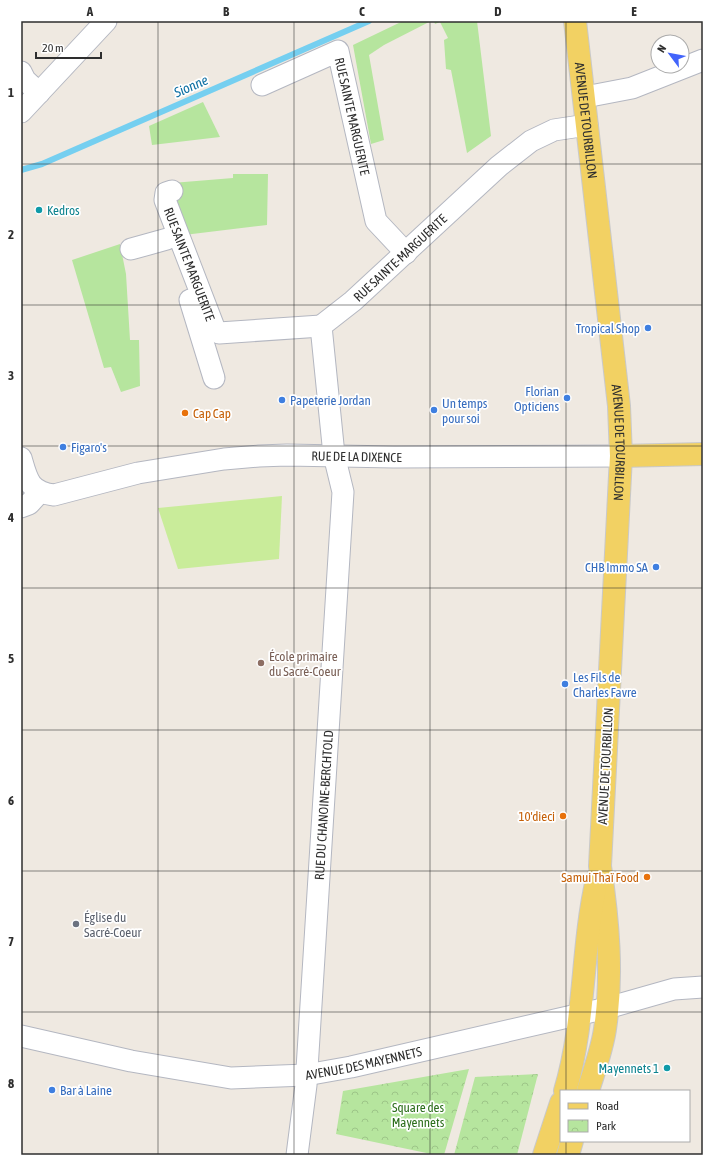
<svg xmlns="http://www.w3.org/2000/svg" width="724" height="1176" viewBox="0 0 724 1176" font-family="'Asap Condensed',sans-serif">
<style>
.grass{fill:#b6e59e}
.park{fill:url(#park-crowns)}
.pitch{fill:#c9ec9a}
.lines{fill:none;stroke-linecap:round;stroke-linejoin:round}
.stream{stroke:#75cff0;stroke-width:6}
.minor-casing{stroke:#b4b7c1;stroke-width:23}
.major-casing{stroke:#c9c9c9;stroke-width:24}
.minor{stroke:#fff;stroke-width:21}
.major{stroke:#f2d163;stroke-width:22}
.grid{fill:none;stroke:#2e2e2e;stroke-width:1;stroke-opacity:0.55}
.culture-dot{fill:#0f9aa8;stroke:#fff;stroke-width:1.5}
.shop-dot{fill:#3f7fe0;stroke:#fff;stroke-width:1.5}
.food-dot{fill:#e8710a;stroke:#fff;stroke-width:1.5}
.education-dot{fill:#8d6e63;stroke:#fff;stroke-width:1.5}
.worship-dot{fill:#6b7280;stroke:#fff;stroke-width:1.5}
.labels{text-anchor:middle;stroke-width:3.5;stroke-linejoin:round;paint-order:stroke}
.street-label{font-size:13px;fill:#2e2e2e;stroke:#fff}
.culture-label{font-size:13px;fill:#0d838f;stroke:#fff;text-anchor:start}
.shop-label{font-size:13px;fill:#366cbe;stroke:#fff;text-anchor:start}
.food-label{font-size:13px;fill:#c56008;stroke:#fff;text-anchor:end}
.education-label{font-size:13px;fill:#785e54;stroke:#fff;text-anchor:start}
.worship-label{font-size:13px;fill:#5b616d;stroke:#fff;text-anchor:start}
.park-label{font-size:13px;fill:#2c6e1b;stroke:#fff}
.water-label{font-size:14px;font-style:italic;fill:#0d6fa3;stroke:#fff}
.neatline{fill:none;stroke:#2e2e2e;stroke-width:1.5}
.grid-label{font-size:13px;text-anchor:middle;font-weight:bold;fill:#2e2e2e}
</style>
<defs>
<pattern id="park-crowns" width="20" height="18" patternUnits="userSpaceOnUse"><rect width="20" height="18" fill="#b6e59e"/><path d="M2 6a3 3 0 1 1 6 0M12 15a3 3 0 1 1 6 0" fill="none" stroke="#9dc588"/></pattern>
</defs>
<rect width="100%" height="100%" fill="#efe9e1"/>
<g class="grass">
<path d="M403,21H431L384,45L369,55L384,140L371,144L353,45Z"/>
<path d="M434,21H477L491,136L467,153L451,70L446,69L444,40L448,38L440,22L435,24Z"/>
<path d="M203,102L220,137L152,145L149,126Z"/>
<path d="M233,174H268L267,225L184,235L172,183L233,178Z"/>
<path d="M120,244L126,274L130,340H139L140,386L121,392L111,367L104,368L72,260Z"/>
</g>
<g class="park">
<path d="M469,1069L444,1155H436L336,1134L343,1091Z"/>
<path d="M538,1074L517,1155H454L475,1077Z"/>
</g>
<path class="pitch" d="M282,496L279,559L178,569L158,508Z"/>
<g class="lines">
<path class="stream" d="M21,170L42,164L369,21"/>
<defs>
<g id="minor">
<path d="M21,72L25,80L39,93"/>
<path id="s1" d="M262,85L338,51L376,221L406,253"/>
<path d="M585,97L632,88L703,60"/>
<path d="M21,112L106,21"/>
<path id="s2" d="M172,191L166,193L165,200L215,330L219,333L321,326"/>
<path d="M131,249L167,239"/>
<path d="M190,300L214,378"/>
<path id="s3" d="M21,458C27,479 29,492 54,495L138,473L224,459L259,456L287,455L394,457L621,456"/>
<path d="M21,507L29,504L40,492"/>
<path id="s4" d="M21,1036L131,1061L231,1078L306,1075L351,1067L607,1008L674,989L703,987"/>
<path id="s5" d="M297,1155L306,1085L343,492L334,455L321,326L353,301L499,166L531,141L554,130L587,125"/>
</g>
<g id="major">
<path id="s6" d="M575,21L619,406L621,456L600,866C608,920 613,975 605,1029C602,1050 594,1071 588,1091"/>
<path d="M621,456L703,454"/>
<path d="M565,1091C586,1021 581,949 597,879"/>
<path d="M544,1155L561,1103"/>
<path d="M568,1155L572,1141"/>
</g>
</defs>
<use href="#minor" class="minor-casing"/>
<use href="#major" class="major-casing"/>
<use href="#minor" class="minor"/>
<use href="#major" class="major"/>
</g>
<path class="grid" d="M158,21V1155M294,21V1155M430,21V1155M566,21V1091M21,164H703M21,305H703M21,446H703M21,588H703M21,730H703M21,871H703M21,1012H703M566,1141V1155"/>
<g class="culture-dot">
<circle cx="39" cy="210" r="4"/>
<circle cx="667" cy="1068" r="4"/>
</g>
<g class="shop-dot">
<circle cx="648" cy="328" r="4"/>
<circle cx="567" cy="398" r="4"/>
<circle cx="282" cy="400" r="4"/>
<circle cx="434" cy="410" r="4"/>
<circle cx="63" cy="447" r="4"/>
<circle cx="656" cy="567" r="4"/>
<circle cx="565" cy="684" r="4"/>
<circle cx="52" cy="1090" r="4"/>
</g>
<g class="food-dot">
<circle cx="185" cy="413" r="4"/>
<circle cx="563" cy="816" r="4"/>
<circle cx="647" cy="877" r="4"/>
</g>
<circle class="education-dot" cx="261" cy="663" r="4"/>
<circle class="worship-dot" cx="76" cy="924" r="4"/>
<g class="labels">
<g class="street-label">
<text dy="5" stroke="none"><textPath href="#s1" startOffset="150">RUE SAINTE MARGUERITE</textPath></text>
<text dy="5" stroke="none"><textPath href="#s6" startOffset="100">AVENUE DE TOURBILLON</textPath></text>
<text dy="5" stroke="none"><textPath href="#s5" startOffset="937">RUE SAINTE-MARGUERITE</textPath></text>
<text dy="5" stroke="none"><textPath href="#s2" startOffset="82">RUE SAINTE MARGUERITE</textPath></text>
<text dy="5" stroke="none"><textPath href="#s6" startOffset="424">AVENUE DE TOURBILLON</textPath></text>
<text dy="5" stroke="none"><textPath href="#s3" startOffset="361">RUE DE LA DIXENCE</textPath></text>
<text transform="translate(605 766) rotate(-87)" y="5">AVENUE DE TOURBILLON</text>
<text dy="5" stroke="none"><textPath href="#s5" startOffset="351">RUE DU CHANOINE-BERCHTOLD</textPath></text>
<text dy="5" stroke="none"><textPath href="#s4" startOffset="348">AVENUE DES MAYENNETS</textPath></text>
</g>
<g class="culture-label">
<text x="47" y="215">Kedros</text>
<text x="659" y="1073" text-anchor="end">Mayennets 1</text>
</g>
<g class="shop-label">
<text x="640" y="333" text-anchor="end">Tropical Shop</text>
<text x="559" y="396" text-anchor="end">Florian<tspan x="559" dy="15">Opticiens</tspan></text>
<text x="290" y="405">Papeterie Jordan</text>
<text x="442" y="408">Un temps<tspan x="442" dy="15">pour soi</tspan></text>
<text x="71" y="452">Figaro's</text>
<text x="648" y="572" text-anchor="end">CHB Immo SA</text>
<text x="573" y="682">Les Fils de<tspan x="573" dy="15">Charles Favre</tspan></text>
<text x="60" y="1095">Bar à Laine</text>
</g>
<g class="food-label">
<text x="193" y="418" text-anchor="start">Cap Cap</text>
<text x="555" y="821">10'dieci</text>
<text x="639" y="882">Samui Thaï Food</text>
</g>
<g class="education-label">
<text x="269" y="661">École primaire<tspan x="269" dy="15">du Sacré-Coeur</tspan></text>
</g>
<g class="worship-label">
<text x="84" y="922">Église du<tspan x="84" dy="15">Sacré-Coeur</tspan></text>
</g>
<g class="park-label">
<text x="418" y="1112">Square des<tspan x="418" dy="15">Mayennets</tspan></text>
</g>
<g class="water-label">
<text transform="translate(191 86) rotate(-24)" y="5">Sionne</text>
</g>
</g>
<rect width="724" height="1176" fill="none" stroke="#ffffff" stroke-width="44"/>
<rect x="560" y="1090" width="130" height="52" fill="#ffffff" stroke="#ababab"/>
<rect x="568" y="1103" width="20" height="6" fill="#f2d163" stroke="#ababab"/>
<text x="596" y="1110" font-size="12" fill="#2e2e2e">Road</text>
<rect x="568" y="1120" width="20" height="12" fill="url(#park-crowns)" stroke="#ababab"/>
<text x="596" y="1130" font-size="12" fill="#2e2e2e">Park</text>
<g transform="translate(670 54) rotate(302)"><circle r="19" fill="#ffffff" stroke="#ababab"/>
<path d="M0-3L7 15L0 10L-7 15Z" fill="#4264fb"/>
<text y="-6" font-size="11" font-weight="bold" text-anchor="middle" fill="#2e2e2e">N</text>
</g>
<path d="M36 52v6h65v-6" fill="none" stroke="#2e2e2e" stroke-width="2"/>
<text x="42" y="52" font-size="12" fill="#2e2e2e" stroke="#ffffff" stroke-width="3" paint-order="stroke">20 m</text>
<rect x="22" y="22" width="680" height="1132" class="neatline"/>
<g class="grid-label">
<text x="90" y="16">A</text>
<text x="226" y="16">B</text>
<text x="362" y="16">C</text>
<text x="498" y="16">D</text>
<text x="634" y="16">E</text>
<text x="11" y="97">1</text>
<text x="11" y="239">2</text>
<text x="11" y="380">3</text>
<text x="11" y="522">4</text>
<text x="11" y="663">5</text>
<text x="11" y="805">6</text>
<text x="11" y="946">7</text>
<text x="11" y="1088">8</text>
</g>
</svg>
